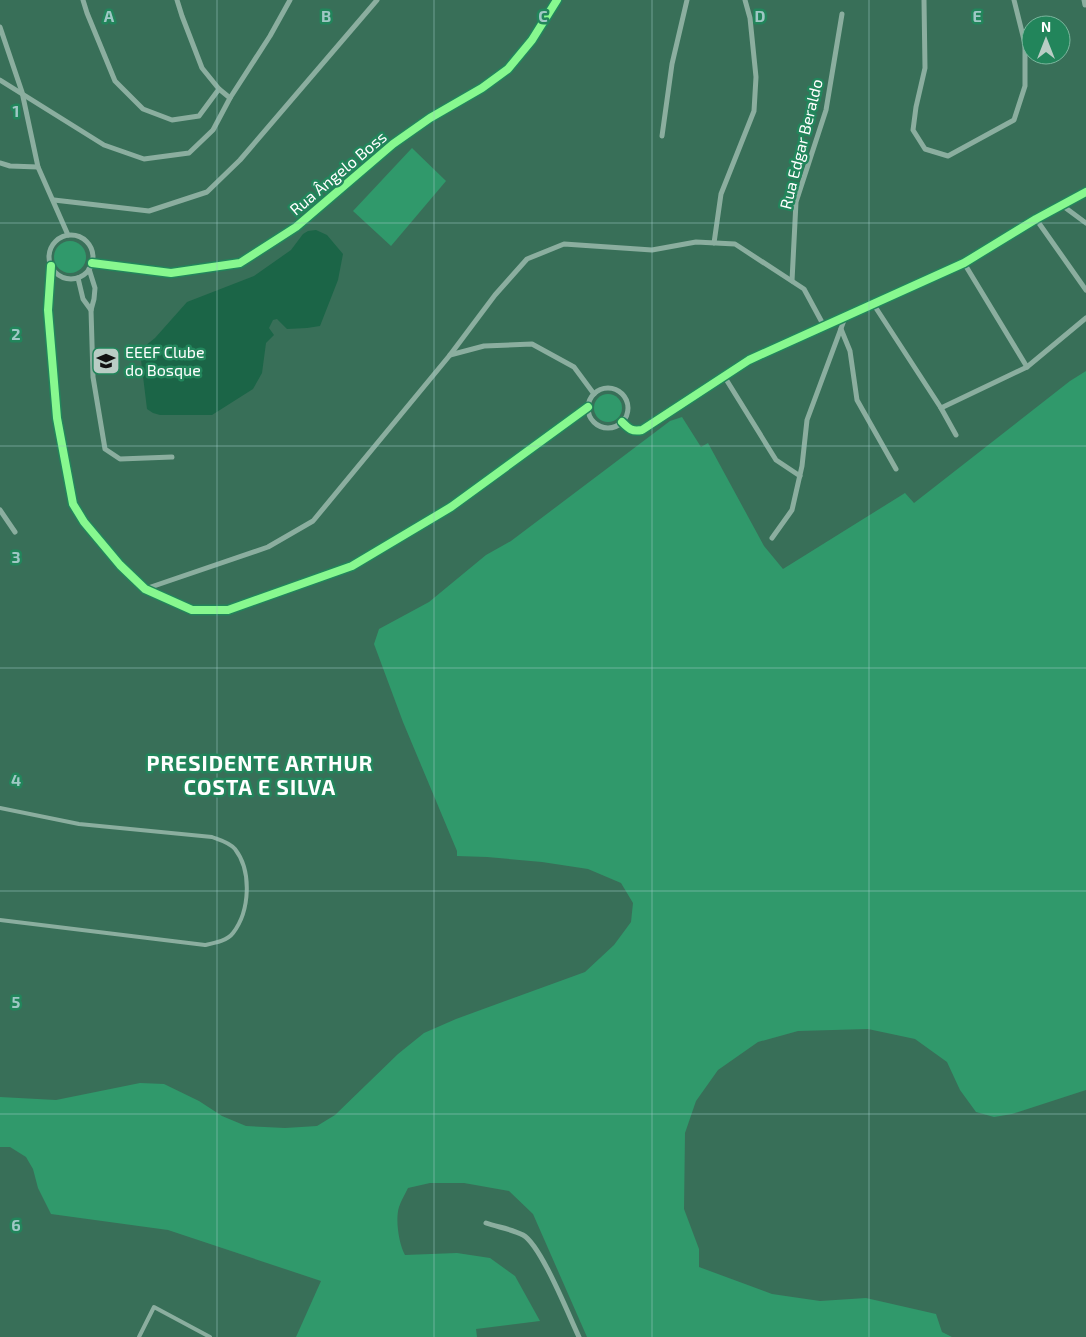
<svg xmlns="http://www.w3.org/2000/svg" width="1086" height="1337" viewBox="0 0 1086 1337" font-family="'Exo 2',sans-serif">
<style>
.green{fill:#30996b}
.water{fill:#1b6547}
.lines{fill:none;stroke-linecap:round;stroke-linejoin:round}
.lane{stroke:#8bae9f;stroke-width:4}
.street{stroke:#8bae9f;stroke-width:5}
.cycleway-casing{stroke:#22855b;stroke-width:11}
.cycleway{stroke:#87f88f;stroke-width:8}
.grid{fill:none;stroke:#9fc8c5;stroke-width:1;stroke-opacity:0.55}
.labels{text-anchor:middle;stroke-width:5;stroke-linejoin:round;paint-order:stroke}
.street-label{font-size:16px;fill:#fff;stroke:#22855b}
.poi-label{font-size:16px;fill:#fff;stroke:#22855b;text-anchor:start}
.district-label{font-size:21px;font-weight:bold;letter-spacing:1px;fill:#fff;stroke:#22855b}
.grid-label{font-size:16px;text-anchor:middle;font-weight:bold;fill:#9fc8c5;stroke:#22855b;stroke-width:5;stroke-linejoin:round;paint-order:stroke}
</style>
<rect width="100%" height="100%" fill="#386f58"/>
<g class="green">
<path d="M412,148L446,181L391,246L353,211Z"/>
<circle cx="70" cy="257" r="16"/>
<path d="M1086,371V1090L1012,1114L994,1117L976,1112L960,1090L947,1062L915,1039L868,1029L798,1031L758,1042L718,1070L696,1101L685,1133L684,1209L699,1249V1267L772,1294L820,1301L866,1298L936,1314L942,1332L952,1337H587L533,1214L509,1191L464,1183H430L408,1188C405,1194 401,1201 399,1207C395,1220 399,1244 405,1255L457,1253L490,1258L515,1276L540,1321L476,1329L477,1337H296L321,1281L168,1230L51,1214L38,1188L33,1169L26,1157L10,1147H0V1097L56,1100L140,1083L164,1084L199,1101L222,1116L246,1126L285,1128L317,1126L335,1115L398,1054L424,1033L456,1019L585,972L614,945L631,922L633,903L621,883L588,869L542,862L487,857L457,856V851L403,722L374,644L379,629L429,602L486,555L511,541L670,421L682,417L701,447L708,443L764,546L783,569L905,493L914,503L1070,381Z"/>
<circle cx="608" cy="408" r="14"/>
</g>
<path class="water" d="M316,230L327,235L343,254L338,280L320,326L307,328L287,329L277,319L273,320L269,328L274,335L266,343L262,373L253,389L212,415H160L153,413L147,409L141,360L145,346L155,338L187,302L254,276L291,250L303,234L308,231Z"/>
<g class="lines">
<g class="lane">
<path d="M0,808L79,824L212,837C220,840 229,842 235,849C252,871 250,911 233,933C227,941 215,943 205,945L0,920"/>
<path d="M139,1337L154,1307L210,1337"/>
</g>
<g class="street">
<path d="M83,0L87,13L115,81L143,109L172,120L199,116L219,89"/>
<path d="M177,0L182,16L202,68L219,89L230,98"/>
<path d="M924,0L925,68L916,107L913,130L925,149L948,156L1014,120L1025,86V44L1014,0"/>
<path d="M1084,0L1085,5"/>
<path d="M0,27L22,92L38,167L68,235"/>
<path d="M0,80L104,145L144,159L189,153L213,130L230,98L270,36L290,0"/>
<path d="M662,136L672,64L687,0"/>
<path d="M0,163L10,166L38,167"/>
<path d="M54,200L149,211L207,192L240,160L377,0"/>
<path d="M1063,206L1086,223"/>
<path d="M1036,219L1086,290"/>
<circle cx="71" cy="257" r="22"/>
<path d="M714,243L721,194L754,111L756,77L750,18L745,0"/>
<path d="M92,263L171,273L240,263L296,227L393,144L430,118L482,88L508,69L532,40L557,0"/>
<path d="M964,263L1027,367"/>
<path d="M51,266L48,310L57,418L73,504L84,522L120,565L145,589L192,610H228L352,566L451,507L588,407"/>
<path d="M89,269L95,288L94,299L91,310L93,377L105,449L120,459L172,457"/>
<path d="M78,278L83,299L91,310"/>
<path d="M792,281L796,202L826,110L842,14"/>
<path d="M874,305L941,408L956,435"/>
<path d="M841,329L850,351L857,400L896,469"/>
<path d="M450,355L484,346L532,344L574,367L594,394"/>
<path d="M724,376L776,460L800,476"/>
<circle cx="608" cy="408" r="20"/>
<path d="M941,408L1027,367L1086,318"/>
<path d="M622,422C629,429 632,432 642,430L749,360L964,263L1036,219L1086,192"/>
<path d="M0,510L15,532"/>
<path d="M772,538L792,510L802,466L807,420L846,315"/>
<path d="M145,589L268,547L313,521L450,355L495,295L527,259L564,244L652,250L696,242L735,244L804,289L824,326"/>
<path d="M486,1223C497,1227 512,1229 523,1235C541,1245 569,1316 579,1337"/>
</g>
<defs>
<g id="cycleway">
<path d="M92,263L171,273L240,263L296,227L393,144L430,118L482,88L508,69L532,40L557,0"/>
<path d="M51,266L48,310L57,418L73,504L84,522L120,565L145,589L192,610H228L352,566L451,507L588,407"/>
<path d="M622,422C629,429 632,432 642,430L749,360L964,263L1036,219L1086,192"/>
</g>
</defs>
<use href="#cycleway" class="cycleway-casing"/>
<use href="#cycleway" class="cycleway"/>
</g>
<path class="grid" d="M217,0V1337M434,0V1337M652,0V1337M869,0V1337M0,223H1086M0,446H1086M0,668H1086M0,891H1086M0,1114H1086"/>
<defs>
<symbol id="school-square" viewBox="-11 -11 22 22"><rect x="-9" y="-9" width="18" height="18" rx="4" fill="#b9cdc5" stroke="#22855b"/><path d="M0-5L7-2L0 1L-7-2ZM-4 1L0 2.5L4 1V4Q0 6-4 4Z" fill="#111"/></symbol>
</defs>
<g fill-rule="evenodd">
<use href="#school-square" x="90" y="345" width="32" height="32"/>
</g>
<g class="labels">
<g class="street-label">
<text transform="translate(801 144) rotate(-76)" y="6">Rua Edgar Beraldo</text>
<text transform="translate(338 173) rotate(-40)" y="6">Rua Ângelo Boss</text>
</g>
<g class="poi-label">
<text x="125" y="358">EEEF Clube<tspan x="125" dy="18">do Bosque</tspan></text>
</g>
<g class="district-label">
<text x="260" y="771">PRESIDENTE ARTHUR<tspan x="260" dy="24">COSTA E SILVA</tspan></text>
</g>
</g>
<g class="grid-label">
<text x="109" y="22">A</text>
<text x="326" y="22">B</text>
<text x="543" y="22">C</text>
<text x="760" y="22">D</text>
<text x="977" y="22">E</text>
<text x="16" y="117">1</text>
<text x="16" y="340">2</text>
<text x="16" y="563">3</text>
<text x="16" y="786">4</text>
<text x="16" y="1008">5</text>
<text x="16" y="1231">6</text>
</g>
<g transform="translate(1046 40)"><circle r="24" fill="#22855b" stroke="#7ab69d"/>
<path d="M0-4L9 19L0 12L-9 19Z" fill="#b9cdc5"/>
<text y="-8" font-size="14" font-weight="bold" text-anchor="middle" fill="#ffffff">N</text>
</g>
</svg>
